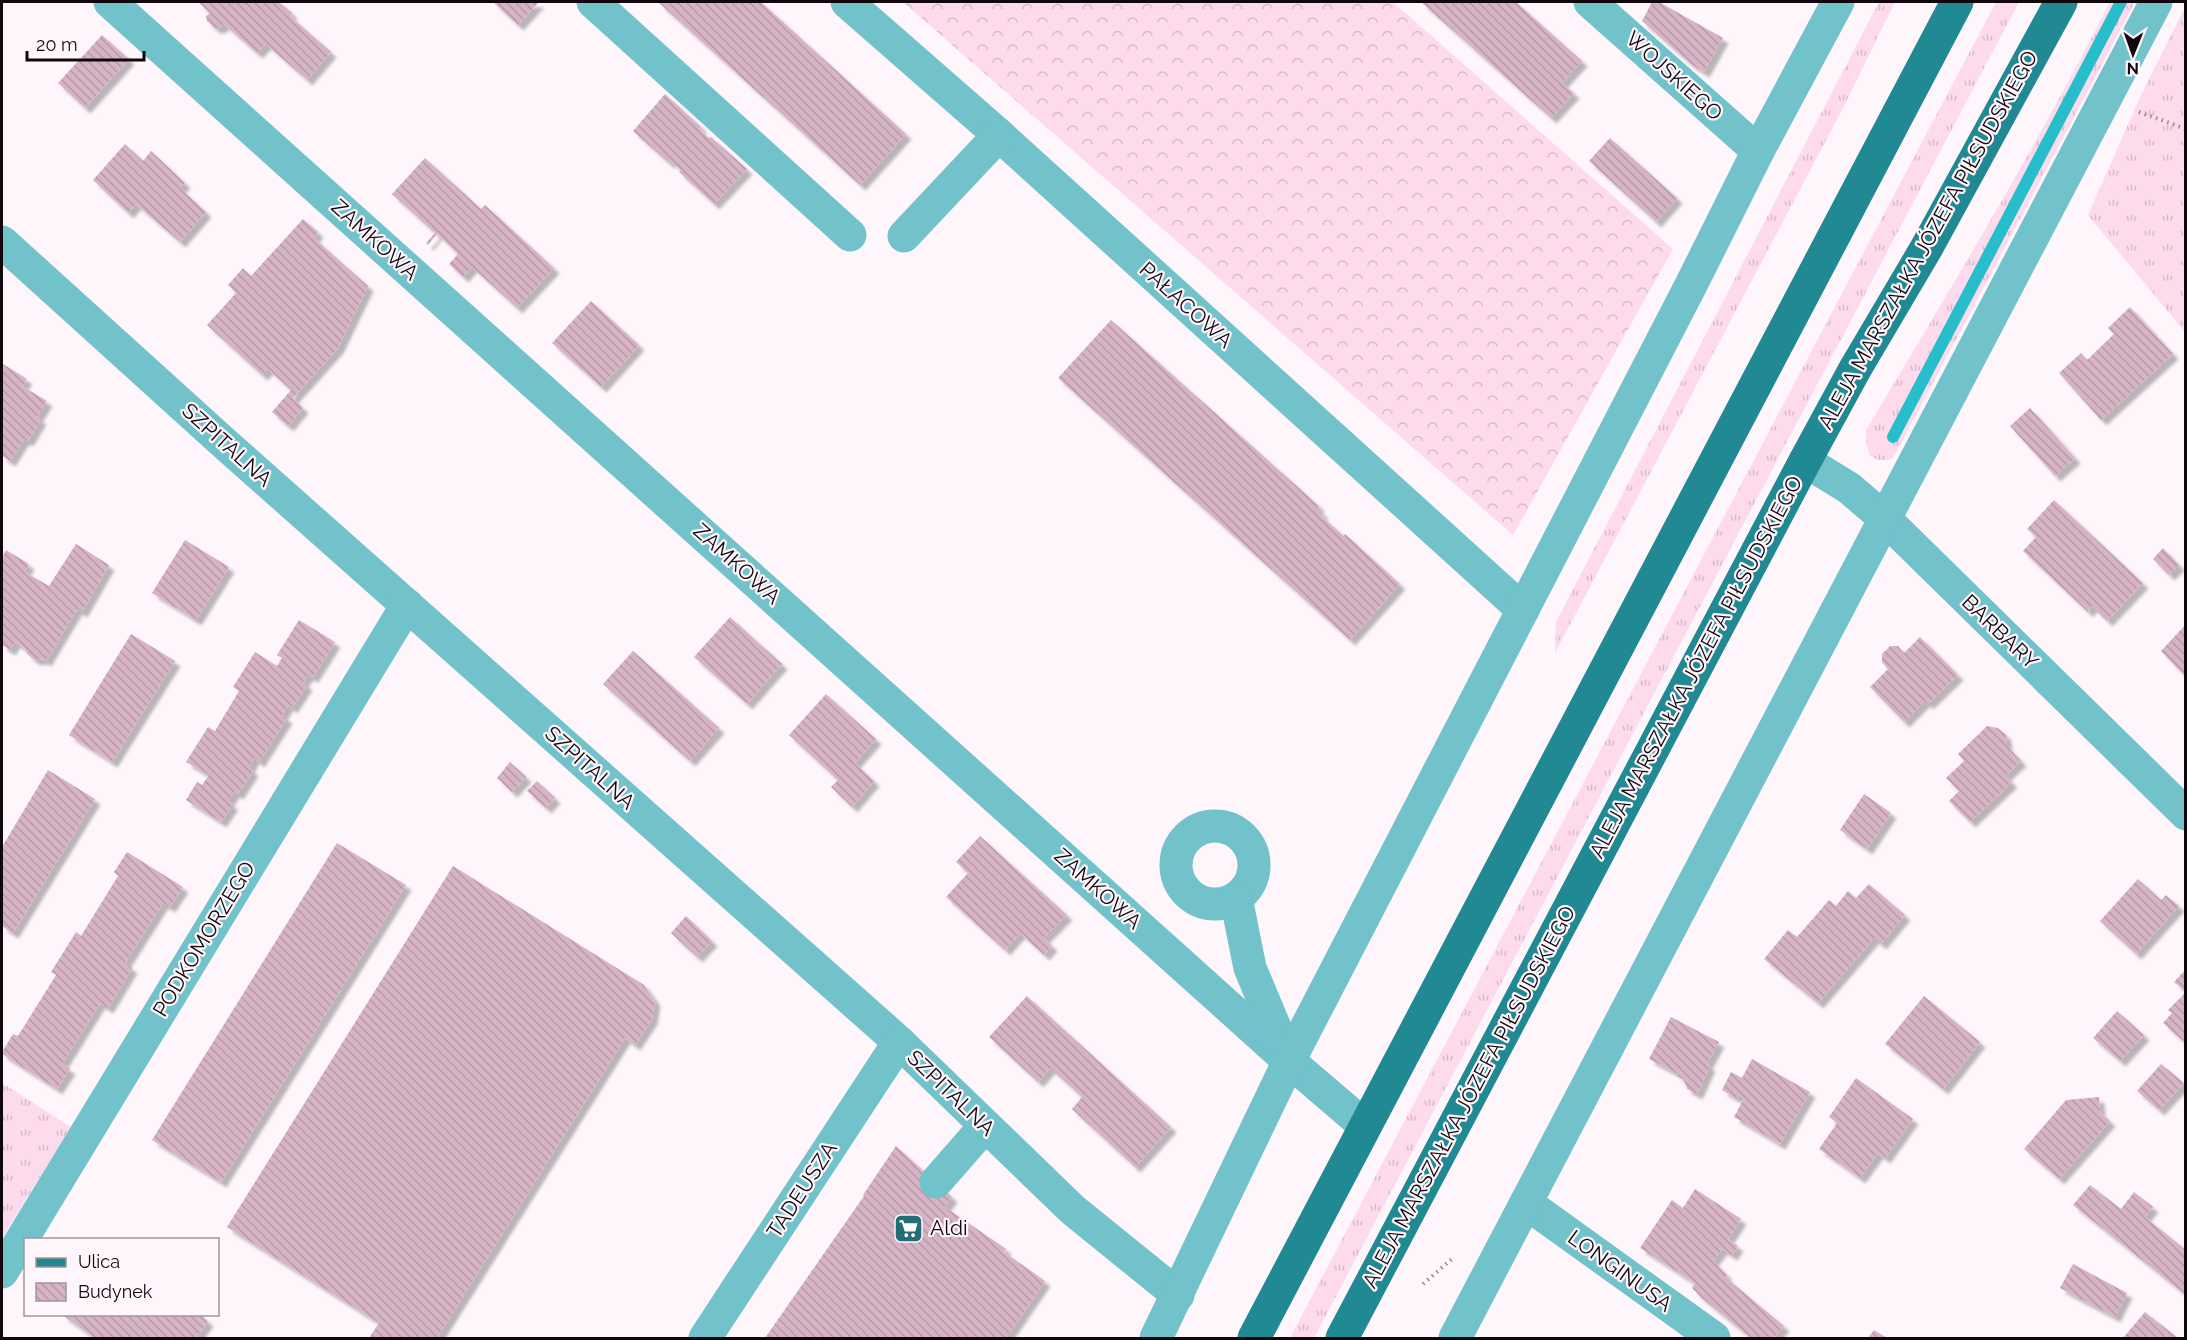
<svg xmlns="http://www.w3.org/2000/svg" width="2187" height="1340" viewBox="0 0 2187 1340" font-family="Raleway,sans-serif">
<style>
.grass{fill:url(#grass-tufts)}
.forest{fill:url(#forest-crowns)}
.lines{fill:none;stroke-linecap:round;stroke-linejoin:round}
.stream{stroke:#27bdcb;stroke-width:12}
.building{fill:url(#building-back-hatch);filter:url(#shadow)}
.path{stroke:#958b91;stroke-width:4;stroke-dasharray:1.5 4.5;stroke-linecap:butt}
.minor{stroke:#72c2cc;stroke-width:33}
.major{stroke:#208993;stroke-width:33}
.labels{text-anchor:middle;stroke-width:4.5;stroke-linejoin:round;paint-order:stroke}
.street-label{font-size:21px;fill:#13070e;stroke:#fef6fa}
.poi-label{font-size:21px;fill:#13070e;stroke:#fef6fa;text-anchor:start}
</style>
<defs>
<pattern id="grass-tufts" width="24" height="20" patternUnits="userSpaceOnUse" patternTransform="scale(1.5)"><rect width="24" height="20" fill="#fddaec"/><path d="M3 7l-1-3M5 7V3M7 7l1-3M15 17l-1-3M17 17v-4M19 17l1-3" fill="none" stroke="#d8bac9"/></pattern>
<pattern id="forest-crowns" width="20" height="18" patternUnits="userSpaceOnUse" patternTransform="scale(1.5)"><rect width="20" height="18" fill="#fddaec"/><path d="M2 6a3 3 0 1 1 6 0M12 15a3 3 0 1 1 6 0" fill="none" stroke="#d8bac9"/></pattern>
<pattern id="building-back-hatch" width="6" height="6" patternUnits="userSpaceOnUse" patternTransform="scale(1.5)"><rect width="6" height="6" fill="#d7b3c6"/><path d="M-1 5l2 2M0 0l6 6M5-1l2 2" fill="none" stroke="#b898a9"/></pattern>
<filter id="shadow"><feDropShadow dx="5.5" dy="5.5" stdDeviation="1.5" flood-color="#0004"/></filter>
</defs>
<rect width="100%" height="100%" fill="#fef6fa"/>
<g class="grass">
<path d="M1879,2H1895L1842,110L1555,653L1556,622Z"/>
<path d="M1996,2H2019L1314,1338H1290Z"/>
<path d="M2110,2H2135L1894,456L1890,460H1878L1870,456L1866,443V430C1951,288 2036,148 2110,2Z"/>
<path d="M2185,7V332L2088,215L2141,95Z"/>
<path d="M2,1083L71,1127L2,1238Z"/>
</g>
<path class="forest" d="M903,2H1393L1673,249L1513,535Z"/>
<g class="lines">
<path class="stream" d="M1893,437L2121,2"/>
</g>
<g class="building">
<path d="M198,2H279L292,13L290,16L331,52L307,80L266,44L257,53L224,24L220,28H215L207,21L206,16L210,13Z"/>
<path d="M493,2H539L518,25Z"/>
<path d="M658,2H761L906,134L860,185Z"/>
<path d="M1421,2H1516L1582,61L1562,83L1574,93L1551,118Z"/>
<path d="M1652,2H1659L1723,38L1704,72L1692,65L1642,21Z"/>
<path d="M102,35L129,59L85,108L58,83Z"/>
<path d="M665,94L701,127L699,129L709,138L711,137L747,169L714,204L679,172L681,170L671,161L669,163L633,131Z"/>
<path d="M1610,138L1677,198L1656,222L1589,161Z"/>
<path d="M125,144L143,161L151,151L185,183L180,188L206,212L180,242L136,204L128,213L93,180Z"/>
<path d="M425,158L481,209L485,205L554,268L517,308L472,267L463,277L449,264L458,254L437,234L428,245L426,243L435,233L392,194Z"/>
<path d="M303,219L318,232L314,238L368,286L338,348L293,398L303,408L288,426L272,412L291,390L268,369L262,375L207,325L236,293L228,285L243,268L251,276Z"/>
<path d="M591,301L639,345L601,387L552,343Z"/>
<path d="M2130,307L2173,354L2101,420L2059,373L2081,353L2087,360L2114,334L2108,328Z"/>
<path d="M1111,320L1319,506L1317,508L1323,514L1321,516L1344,536L1345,534L1400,584L1350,640L1058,378Z"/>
<path d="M3,364L27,379L22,386L47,401L37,417L41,419L28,441L24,439L10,461L2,456Z"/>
<path d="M2030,408L2075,458L2055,476L2010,426Z"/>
<path d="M2054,500L2143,583L2107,621L2092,606L2088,612L2023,551L2036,537L2027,529Z"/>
<path d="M185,540L229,567L196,620L152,593Z"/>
<path d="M76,544L109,565L82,612L77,609L46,661L43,659L35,660L27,654L26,649L15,642L10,650L2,645V557L6,550L29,564L25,572L49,586Z"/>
<path d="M2163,548L2179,565L2169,575L2153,559Z"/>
<path d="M730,617L782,664L747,704L694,657Z"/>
<path d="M299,620L335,642L313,677L308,675L303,682L307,685L292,708L288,705L282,715L287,718L259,762L254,758L249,768L253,771L238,794L234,792L228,802L233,804L221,822L186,800L197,782L202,785L209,775L186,762L208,727L215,731L239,691L233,687L255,652L277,666L282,658L277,655Z"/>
<path d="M2186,624V677L2161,651Z"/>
<path d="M131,634L175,661L112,762L69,735Z"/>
<path d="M1920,637L1958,675L1928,704L1925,701L1904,722L1870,687L1888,669L1882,662V654L1890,646H1898L1904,653Z"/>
<path d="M633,651L719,728L690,761L603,684Z"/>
<path d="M826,694L876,739L855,763L874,781L852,807L831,787L838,780L789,735Z"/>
<path d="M1987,726L1998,728L2006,735L2007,746L2021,761L2005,776L2012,782L1970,822L1949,801L1959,791L1946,778L1964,761L1958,754Z"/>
<path d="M510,762L526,777L512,792L497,778Z"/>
<path d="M48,770L95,799L13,933L2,926V847Z"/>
<path d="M537,781L555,798L546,808L527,791Z"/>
<path d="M1864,794L1891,813L1867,849L1840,830Z"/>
<path d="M980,836L1067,915L1044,938L1052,946L1044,955L1020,933L1005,950L946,897L968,873L956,862Z"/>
<path d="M337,843L406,885L221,1182L152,1140Z"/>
<path d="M127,852L183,887L170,907L163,903L125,963L132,968L108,1008L100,1003L62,1064L70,1069L57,1089L2,1054V1052L13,1034L18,1036L56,975L51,972L76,932L81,936L118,876L114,872Z"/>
<path d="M453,866L644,985L655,1001L652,1019L635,1045L625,1038L437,1338H369L379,1323L227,1227Z"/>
<path d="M2138,879L2161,900L2166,895L2179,906L2136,954L2100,921Z"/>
<path d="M1869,884L1905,915L1881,944L1874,938L1818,1003L1764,959L1788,930L1797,937L1829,900L1836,906L1848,891L1856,898Z"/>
<path d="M686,916L712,941L697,957L671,933Z"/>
<path d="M2186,969V992L2174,982Z"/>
<path d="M2186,992V1038L2183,1041L2163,1023L2172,1013L2168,1010Z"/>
<path d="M1027,996L1171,1127L1135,1167L1072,1109L1082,1097L1050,1068L1038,1082L989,1037Z"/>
<path d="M1924,996L1980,1042L1943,1089L1885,1044Z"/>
<path d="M2117,1011L2144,1035L2120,1061L2093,1038Z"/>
<path d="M1671,1017L1719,1042L1707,1064L1710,1066L1697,1094L1687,1089L1684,1080L1677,1076L1678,1074L1649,1059Z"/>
<path d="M1752,1059L1810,1092L1780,1144L1734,1117L1744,1098L1738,1095L1736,1098L1722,1090L1731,1072L1742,1078Z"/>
<path d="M2161,1064L2184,1083L2159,1110L2137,1091Z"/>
<path d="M1856,1078L1913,1119L1885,1158L1878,1153L1860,1178L1819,1149L1837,1123L1829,1117Z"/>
<path d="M2099,1097L2100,1112L2110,1121L2059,1179L2024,1149L2066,1100Z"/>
<path d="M896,1146L952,1197L945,1207L1006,1249L1004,1252L1045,1281L1006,1338H765L864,1196L863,1195Z"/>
<path d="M2090,1185L2121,1209L2134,1192L2153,1207L2145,1217L2186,1250V1295L2073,1205Z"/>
<path d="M1695,1189L1741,1219L1728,1239L1738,1246L1732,1255L1722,1249L1713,1261L1727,1275L1725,1277L1784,1326L1774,1338H1751L1703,1299L1692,1288L1695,1283L1640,1248L1672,1200L1683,1208Z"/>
<path d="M2073,1264L2127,1293L2115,1317L2060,1288Z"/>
<path d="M2145,1312L2178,1338H2123Z"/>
<path d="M61,1314H199L208,1321L196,1338H95Z"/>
<path d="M1874,1330L1887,1338H1868Z"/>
</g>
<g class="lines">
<g class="path">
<path d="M2139,112L2186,129"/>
<path d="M1423,1284L1453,1258"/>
</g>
<g class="minor">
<path d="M110,2L1289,1061L1365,1126"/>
<path d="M593,2L850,235"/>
<path d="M847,2L999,135L1523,610"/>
<path d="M1590,2L1758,151"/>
<path d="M904,236L999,135"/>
<path d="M2,242L224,443L899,1042L1073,1210L1178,1295"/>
<path d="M1805,461L1849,488L1884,518L2186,814"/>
<circle cx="1215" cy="865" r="39"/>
<path d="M1236,898L1250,968L1286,1054"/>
<path d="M936,1182L985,1126"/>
<path d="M1526,1203L1714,1338"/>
<path d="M2,1272L407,605"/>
<path d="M705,1338L899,1042"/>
<path d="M1156,1338L1289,1061L1691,285L1758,151L1838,2"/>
<path d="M1455,1338L2156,2"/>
</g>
<g class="major">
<path d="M1254,1338L1957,2"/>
<path d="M1342,1338L1805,461L1855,369L1927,247L2061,2"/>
</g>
</g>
<defs>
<symbol id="supermarket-square" viewBox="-11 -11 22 22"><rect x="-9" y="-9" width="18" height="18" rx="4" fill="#236d75" stroke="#fef6fa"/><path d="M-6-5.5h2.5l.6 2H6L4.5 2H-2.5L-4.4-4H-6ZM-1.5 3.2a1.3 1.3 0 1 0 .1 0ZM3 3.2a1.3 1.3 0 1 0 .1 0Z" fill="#fff"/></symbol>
</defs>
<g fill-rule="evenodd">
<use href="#supermarket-square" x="892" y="1212" width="33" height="33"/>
</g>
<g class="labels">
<g class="street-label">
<text transform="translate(1674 76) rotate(42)" y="7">WOJSKIEGO</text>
<text transform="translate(375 240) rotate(42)" y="7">ZAMKOWA</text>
<text transform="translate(1928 240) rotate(-61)" y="7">ALEJA MARSZAŁKA JÓZEFA PIŁSUDSKIEGO</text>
<text transform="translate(1186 305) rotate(42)" y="7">PAŁACOWA</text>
<text transform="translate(227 445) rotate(42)" y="7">SZPITALNA</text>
<text transform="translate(737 564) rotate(42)" y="7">ZAMKOWA</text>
<text transform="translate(2000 632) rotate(44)" y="7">BARBARY</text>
<text transform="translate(1696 667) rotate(-62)" y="7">ALEJA MARSZAŁKA JÓZEFA PIŁSUDSKIEGO</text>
<text transform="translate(590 768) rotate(42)" y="7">SZPITALNA</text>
<text transform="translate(1098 889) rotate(42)" y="7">ZAMKOWA</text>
<text transform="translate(204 939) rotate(-59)" y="7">PODKOMORZEGO</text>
<text transform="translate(951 1093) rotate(44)" y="7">SZPITALNA</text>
<text transform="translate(1469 1097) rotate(-62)" y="7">ALEJA MARSZAŁKA JÓZEFA PIŁSUDSKIEGO</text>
<text transform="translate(802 1190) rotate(-57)" y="7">TADEUSZA</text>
<text transform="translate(1620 1271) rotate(36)" y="7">LONGINUSA</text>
</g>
<g class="poi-label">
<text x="930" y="1235">Aldi</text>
</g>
</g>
<rect width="2187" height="1340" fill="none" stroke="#13070e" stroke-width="6"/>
<rect x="24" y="1238" width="195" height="78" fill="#fef6fa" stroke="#a0969c" stroke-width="1.5"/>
<rect x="36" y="1258" width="30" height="9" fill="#208993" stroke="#a0969c" stroke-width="1.5"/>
<text x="78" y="1268" font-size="18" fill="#13070e">Ulica</text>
<rect x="36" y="1283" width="30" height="18" fill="url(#building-back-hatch)" stroke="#a0969c" stroke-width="1.5"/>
<text x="78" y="1298" font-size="18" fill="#13070e">Budynek</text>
<g transform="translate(2133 54) rotate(181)" stroke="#fef6fa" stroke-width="4.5" paint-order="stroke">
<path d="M0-4.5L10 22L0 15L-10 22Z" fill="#13070e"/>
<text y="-9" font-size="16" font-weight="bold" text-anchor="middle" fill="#13070e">N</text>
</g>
<path d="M27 51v9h117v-9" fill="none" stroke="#13070e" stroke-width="3"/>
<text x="36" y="51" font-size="18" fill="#13070e" stroke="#fef6fa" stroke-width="4.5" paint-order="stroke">20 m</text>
</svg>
